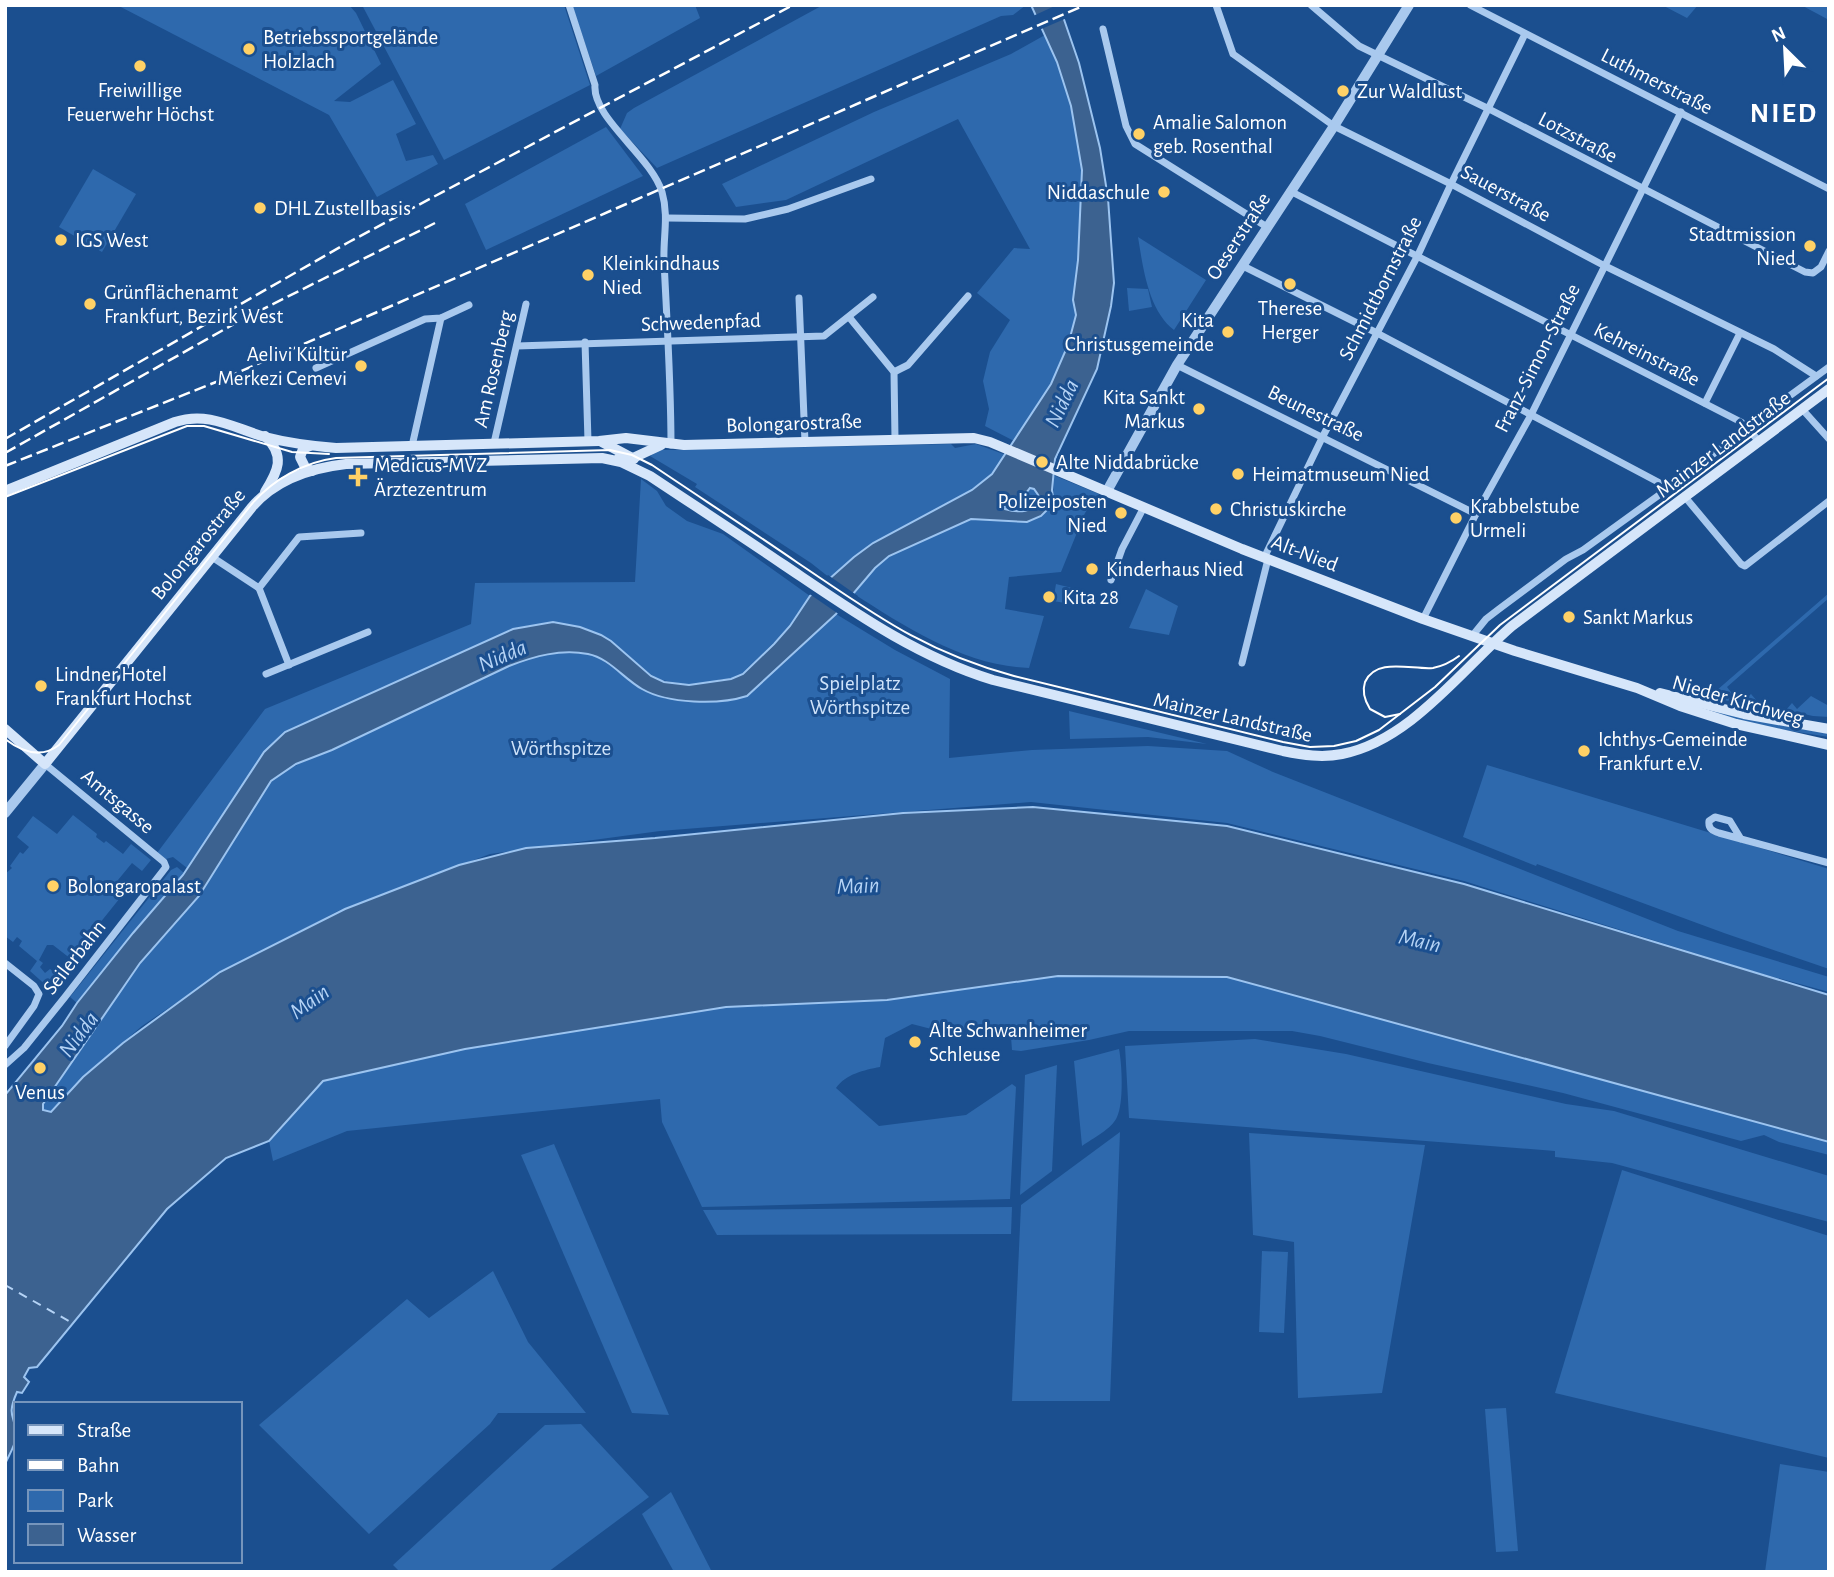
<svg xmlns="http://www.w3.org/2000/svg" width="1834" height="1577" viewBox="0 0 1834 1577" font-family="'Alegreya Sans',sans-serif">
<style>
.green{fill:#2e69ad}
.water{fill:#3c6290;stroke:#9cc4f0;stroke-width:2;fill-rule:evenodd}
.pier{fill:#1b4f8f}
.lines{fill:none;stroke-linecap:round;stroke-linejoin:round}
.ferry{stroke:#b5d3f5;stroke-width:2;stroke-dasharray:9 7;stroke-linecap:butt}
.minor{stroke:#a9c9ee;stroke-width:7}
.tertiary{stroke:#a9c9ee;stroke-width:10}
.secondary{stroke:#d6e6fa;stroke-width:10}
.tram{stroke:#fff;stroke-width:2}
.rail{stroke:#fff;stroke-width:2.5;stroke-dasharray:12 5;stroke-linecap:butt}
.poi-dot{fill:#ffd166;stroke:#1b4f8f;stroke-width:2.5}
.labels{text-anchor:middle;stroke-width:6;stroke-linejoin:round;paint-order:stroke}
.poi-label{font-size:21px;fill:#fff;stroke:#1b4f8f;text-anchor:start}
.street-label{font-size:21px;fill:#fff;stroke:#1b4f8f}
.park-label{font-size:21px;fill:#cfe3fa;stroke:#1b4f8f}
.water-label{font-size:23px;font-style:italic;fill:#b5d3f5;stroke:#1b4f8f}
.district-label{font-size:28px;font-weight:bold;letter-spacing:2px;fill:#fff;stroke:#1b4f8f}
</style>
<rect width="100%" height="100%" fill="#1b4f8f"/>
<g class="green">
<path d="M117,5H349L356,13L381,64L334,101L350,102L393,80L416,124L396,134L406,161L433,155L438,164L377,197L329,115Z"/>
<path d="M362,5H564L590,85L444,160Z"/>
<path d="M572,5H695L700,18L596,76Z"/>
<path d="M823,5H1026L1013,15L1001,16L657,168L620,129L627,113L634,108Z"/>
<path d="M1662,5H1698L1687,18Z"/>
<path d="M1801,5H1829V20Z"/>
<path d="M1045,35L1057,62L1071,106L1082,170L1078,260L1073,299L1076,315L1068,345L1051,384L1014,441L985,426L989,409L983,381L990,352L1010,320L977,293L1014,248L1030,249L958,119L786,200L736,207L722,184L874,112L1011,54Z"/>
<path d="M606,127L643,176L486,250L465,204Z"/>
<path d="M93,169L136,194L102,252L59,227Z"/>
<path d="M1138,237L1206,280L1174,330C1148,310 1143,267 1138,237Z"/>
<path d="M1127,288L1148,289L1152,307L1129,311Z"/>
<path d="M951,444L955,448L976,444L1006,455L984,483L873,543L830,578L811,563L695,487L697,484L650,456L659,450H670Z"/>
<path d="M1053,475L1099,494L1085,513L1061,572L1009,577L1005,609L1044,616L1029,668C966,666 907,628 854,594L875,568L889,556L971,519L1027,522L1041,516L1054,503Z"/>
<path d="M641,479L657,491L666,506L687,521L723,534L810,596L790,626L743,674L731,679H722L707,683L689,685L656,679L611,641L531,625L513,629L285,732L264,752L187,868L173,857L166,859L157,853L265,709L471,624L475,583L635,582Z"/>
<path d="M1030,488L1034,489L1041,499C1034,513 1018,513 1005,509L1004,503L1007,500L1021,498Z"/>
<path d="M1056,584L1076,589L1071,604L1053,601Z"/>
<path d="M1146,589L1178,606L1169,635L1129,628Z"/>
<path d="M1829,593V598L1727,687L1740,704L1751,694L1763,708L1709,697Z"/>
<path d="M836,614L895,650L950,679L949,758L1032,750L1148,746L1227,751L1273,772L1678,931L1829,977V992L1752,971L1464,881L1227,823L1031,802L660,831L490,854L338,911L216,976L142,1026L83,1077L51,1112L43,1110V1104L140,963L179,920L271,781C296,762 325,753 353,740C405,715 457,690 509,666L537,656L556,653L589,654L598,657L642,689L666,699L734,700L781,666Z"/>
<path d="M1811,696L1829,706V717L1813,716L1786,710L1792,703L1797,709Z"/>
<path d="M1707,709L1829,734V737L1745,724Z"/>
<path d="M1069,711L1207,744L1148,737L1070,739Z"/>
<path d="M1487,765L1829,869V969L1724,933L1537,864L1536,866L1463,837Z"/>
<path d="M73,815L97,834L96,837L104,843L106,841L123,854L131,844L151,860L142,871L132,863L118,880L128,888L71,959L53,945H47L39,960L43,963L40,967L45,973L50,969L58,975L49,988L30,971L37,961L19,946L22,941L17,937L13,942L5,936V874L12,868L10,866L20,852L23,854L29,847L17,837L33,816L57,834Z"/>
<path d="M177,867L184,873L77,1003L70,997L171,870Z"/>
<path d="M1058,976L1227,977L1829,1142V1155L1779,1142L1764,1135L1741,1141L1563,1093L1428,1063L1320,1036L1292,1031H1129L1089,1040L1021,1051L1012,1050L1010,1024L939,1031L912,1024L885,1038L880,1067C864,1070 846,1074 836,1088L879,1126L966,1115L1012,1084L1016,1087L1010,1199L702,1207L662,1122L660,1099L347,1131L273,1161L269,1141L323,1081L465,1049L726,1007L887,1000Z"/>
<path d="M1255,1039L1346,1054L1566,1104L1614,1111L1829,1176V1222L1612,1163L1555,1157V1151L1129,1118L1125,1046Z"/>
<path d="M1119,1049C1122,1064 1124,1103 1117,1117C1112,1129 1093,1138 1082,1146L1074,1061Z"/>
<path d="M1057,1065L1052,1171L1020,1195L1025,1075Z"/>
<path d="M1120,1132L1110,1401H1012L1021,1205Z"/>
<path d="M1249,1133L1425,1145L1382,1393L1298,1398L1294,1242L1253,1235Z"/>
<path d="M554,1144L669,1415L632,1413L521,1155Z"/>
<path d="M1622,1170L1829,1236V1458L1555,1393Z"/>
<path d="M1012,1207L1011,1234L717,1235L703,1210Z"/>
<path d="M1262,1251L1288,1252L1284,1333L1259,1332Z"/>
<path d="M493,1271L528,1342L586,1413H498L490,1424L369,1534L259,1425L407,1299L429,1318Z"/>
<path d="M1506,1408L1518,1551L1496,1552L1485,1409Z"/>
<path d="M581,1424L649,1497L548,1572H400L393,1565L545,1425Z"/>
<path d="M1780,1464L1829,1472V1572H1765Z"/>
<path d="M671,1492L712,1572H674L642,1514Z"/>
</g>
<path class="water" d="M1031,5H1059L1079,63L1100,148L1108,198L1114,283L1111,306L1097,369L1055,459L1052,490L1054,503L1041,516L1027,522L971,519L889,556L875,568L836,614L747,696C719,705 668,704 642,689C624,679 609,658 588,654C560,649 535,656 509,666L332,750L296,764L271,781L199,896L140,963L43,1104V1110L51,1112L83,1077L123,1043L220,972L345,909L459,865L526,848L655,838L903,813L1033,807L1227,826L1464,884L1829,995V1142L1227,977L1058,976L887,1000L726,1007L465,1049L323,1081L269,1141L226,1158L167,1209L37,1367L29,1368L24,1377L29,1382L22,1393L17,1392C5,1419 17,1416 16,1437C15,1446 9,1455 5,1464V1095L62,1026L77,1003L133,933L183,875L264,752L285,732L513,629L553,622L580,627L601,635L611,641L651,676L664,682L689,685L731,679L743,674L774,644L790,626L810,596L854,557L873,543L972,490L992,474L1051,384L1068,345L1076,315L1073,300L1078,260L1082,170L1071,106L1057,62ZM1030,488L1034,489L1041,499C1034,513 1018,513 1005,509L1004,503L1007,500L1022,498Z"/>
<g class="pier">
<path d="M1057,5H1063L1067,18L1039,30L1033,16Z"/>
<path d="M828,575L858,596L840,615L808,593Z"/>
</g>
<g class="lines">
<path class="ferry" d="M5,1285L74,1324"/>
<g class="minor">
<path d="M569,5L595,85C592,118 651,156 662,192C669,216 663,237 664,261C667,323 671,384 671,445"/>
<path d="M1216,5L1233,54L1334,126L1451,184L1603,265L1774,349L1816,376"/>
<path d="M1311,5L1359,46L1489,109L1805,272L1813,273L1821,267L1829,251"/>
<path d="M1470,5L1829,189"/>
<path d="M1103,29L1126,126L1135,144L1267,227"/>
<path d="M1290,191L1741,422L1759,441"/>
<path d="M667,218L745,219L788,209L871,179"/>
<path d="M1243,266L1377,333L1658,482L1666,490"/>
<path d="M799,298L805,442"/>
<path d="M849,317L894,372L895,439"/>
<path d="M585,342L588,441"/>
<path d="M517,346L824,336L873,297"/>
<path d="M1177,365L1476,514"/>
<path d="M316,368L425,319L441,318L469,305"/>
<path d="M894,372L908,365L968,296"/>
<path d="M1705,403L1740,333"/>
<path d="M1802,409L1829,439"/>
<path d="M494,443L526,304"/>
<path d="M412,446L441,318"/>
<path d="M1685,497L1741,564L1745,566L1829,501"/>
<path d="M212,557L259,588L289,665"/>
<path d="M1264,558L1323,436L1418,255L1451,184L1525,34"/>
<path d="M1111,580L1122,549L1144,507"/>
<path d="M259,588L299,537L361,533"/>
<path d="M1423,619L1476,514L1531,415L1681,112"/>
<path d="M1473,635L1486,619L1499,609L1566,559L1583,550L1666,490L1733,439L1745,425L1765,414L1829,367"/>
<path d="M1242,663L1268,559"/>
<path d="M266,674L368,632"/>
<path d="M1741,839L1730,821L1715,817L1709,821C1708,829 1713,831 1719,833L1829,863"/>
<path d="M5,963L34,986L39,994L34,1006L5,1046"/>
<path d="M5,1065L24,1048L65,997L166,867L164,862L45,764"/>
</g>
<g class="tertiary">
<path d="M1107,491L1177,365L1334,126L1409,5"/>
<path d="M5,813L45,764"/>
</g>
<g class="secondary">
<path d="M265,436C286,456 278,471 265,492"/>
<path d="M602,442L634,459"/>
<path d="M310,446L303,449L300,457L305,467L312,471"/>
<path d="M618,459L633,458L661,445"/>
<path d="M5,491L175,422C208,411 234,428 265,437C288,443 312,446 336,448L599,441L626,438L684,445L974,438L990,442L1242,549L1423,619L1515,651L1637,688L1680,706L1736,724L1829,745"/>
<path d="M1660,693L1744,714L1829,729"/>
<path d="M5,729L45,764L252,507C275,480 311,468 346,464L602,458L621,462L650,476C695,506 740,535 784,565C851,610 915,656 993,680L1283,751C1303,755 1322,758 1342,754C1410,741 1462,669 1512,626L1829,389"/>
</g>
<g class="tram">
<path d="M5,497L187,426H204L292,452L329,454"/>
<path d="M1400,714L1385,717L1370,709C1365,701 1362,691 1365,682C1376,657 1412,670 1433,668C1443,666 1451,662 1459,656"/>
<path d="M5,739C22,752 41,759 59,745L251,505C272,480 304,462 336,458L610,450L632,455L652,465C701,498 750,530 798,563C874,614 924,652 1014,676L1283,742L1310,747L1334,746L1356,741L1379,730L1435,687L1500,625L1829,378"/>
</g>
<g class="rail">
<path d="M5,439L349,242L793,5"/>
<path d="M5,453L241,320L435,223"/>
<path d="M5,466L216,382L1085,5"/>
</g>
</g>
<g class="poi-dot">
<circle cx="249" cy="49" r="7"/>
<circle cx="140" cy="66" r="7"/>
<circle cx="1343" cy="91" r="7"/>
<circle cx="1139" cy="134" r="7"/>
<circle cx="1164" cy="192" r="7"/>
<circle cx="260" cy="208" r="7"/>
<circle cx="61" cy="240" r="7"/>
<circle cx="1810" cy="246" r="7"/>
<circle cx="588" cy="275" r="7"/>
<circle cx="1290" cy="284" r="7"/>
<circle cx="90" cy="304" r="7"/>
<circle cx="1228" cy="332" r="7"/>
<circle cx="361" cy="366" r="7"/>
<circle cx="1199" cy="409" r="7"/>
<circle cx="1042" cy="462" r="7"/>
<circle cx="1238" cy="474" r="7"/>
<path d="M354.5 466.5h7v7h7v7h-7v7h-7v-7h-7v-7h7z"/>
<circle cx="1216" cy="509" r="7"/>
<circle cx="1121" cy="513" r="7"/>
<circle cx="1456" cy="518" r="7"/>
<circle cx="1092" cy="569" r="7"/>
<circle cx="1049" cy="597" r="7"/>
<circle cx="1569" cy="617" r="7"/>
<circle cx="41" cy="686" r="7"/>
<circle cx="1584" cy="751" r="7"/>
<circle cx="53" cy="886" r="7"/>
<circle cx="915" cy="1042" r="7"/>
<circle cx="40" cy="1068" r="7"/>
</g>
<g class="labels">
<g class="poi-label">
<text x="263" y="44">Betriebssportgelände<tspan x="263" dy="24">Holzlach</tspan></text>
<text x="140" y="97" text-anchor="middle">Freiwillige<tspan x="140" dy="24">Feuerwehr Höchst</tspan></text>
<text x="1357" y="98">Zur Waldlust</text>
<text x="1153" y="129">Amalie Salomon<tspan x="1153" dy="24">geb. Rosenthal</tspan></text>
<text x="1150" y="199" text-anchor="end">Niddaschule</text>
<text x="274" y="215">DHL Zustellbasis</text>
<text x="1796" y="241" text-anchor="end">Stadtmission<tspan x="1796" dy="24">Nied</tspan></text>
<text x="75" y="247">IGS West</text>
<text x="602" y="270">Kleinkindhaus<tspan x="602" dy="24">Nied</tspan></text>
<text x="104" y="299">Grünflächenamt<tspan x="104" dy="24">Frankfurt, Bezirk West</tspan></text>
<text x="1290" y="315" text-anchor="middle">Therese<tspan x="1290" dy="24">Herger</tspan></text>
<text x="1214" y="327" text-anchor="end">Kita<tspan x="1214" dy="24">Christusgemeinde</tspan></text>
<text x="347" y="361" text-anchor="end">Aelivi Kültür<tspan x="347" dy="24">Merkezi Cemevi</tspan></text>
<text x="1185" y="404" text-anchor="end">Kita Sankt<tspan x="1185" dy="24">Markus</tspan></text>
<text x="1056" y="469">Alte Niddabrücke</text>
<text x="374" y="472">Medicus-MVZ<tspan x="374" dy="24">Ärztezentrum</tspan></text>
<text x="1252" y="481">Heimatmuseum Nied</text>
<text x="1107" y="508" text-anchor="end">Polizeiposten<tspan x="1107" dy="24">Nied</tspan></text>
<text x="1470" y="513">Krabbelstube<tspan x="1470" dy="24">Urmeli</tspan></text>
<text x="1230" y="516">Christuskirche</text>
<text x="1106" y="576">Kinderhaus Nied</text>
<text x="1063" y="604">Kita 28</text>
<text x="1583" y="624">Sankt Markus</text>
<text x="55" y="681">Lindner Hotel<tspan x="55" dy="24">Frankfurt Hochst</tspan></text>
<text x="1598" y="746">Ichthys-Gemeinde<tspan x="1598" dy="24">Frankfurt e.V.</tspan></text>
<text x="67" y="893">Bolongaropalast</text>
<text x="929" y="1037">Alte Schwanheimer<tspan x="929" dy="24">Schleuse</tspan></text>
<text x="40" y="1099" text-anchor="middle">Venus</text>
</g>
<g class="street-label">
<text transform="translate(1657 81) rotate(27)" y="7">Luthmerstraße</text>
<text transform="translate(1578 137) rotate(28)" y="7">Lotzstraße</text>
<text transform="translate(1506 193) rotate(28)" y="7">Sauerstraße</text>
<text transform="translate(1238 236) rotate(-57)" y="7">Oeserstraße</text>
<text transform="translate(1380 288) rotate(-63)" y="7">Schmidtbornstraße</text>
<text transform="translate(701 322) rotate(-2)" y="7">Schwedenpfad</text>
<text transform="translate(1647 354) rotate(27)" y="7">Kehreinstraße</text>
<text transform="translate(1537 358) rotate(-63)" y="7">Franz-Simon-Straße</text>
<text transform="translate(493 369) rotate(-77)" y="7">Am Rosenberg</text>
<text transform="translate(1316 413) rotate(26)" y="7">Beunestraße</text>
<text transform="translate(794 423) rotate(-2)" y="7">Bolongarostraße</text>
<text transform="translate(1723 444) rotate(-37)" y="7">Mainzer Landstraße</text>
<text transform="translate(198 544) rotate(-51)" y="7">Bolongarostraße</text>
<text transform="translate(1305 553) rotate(21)" y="7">Alt-Nied</text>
<text transform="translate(1738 700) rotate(16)" y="7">Nieder Kirchweg</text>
<text transform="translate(1233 717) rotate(13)" y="7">Mainzer Landstraße</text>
<text transform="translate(118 801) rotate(40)" y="7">Amtsgasse</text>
<text transform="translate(74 957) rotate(-52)" y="7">Seilerbahn</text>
</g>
<g class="park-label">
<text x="860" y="690">Spielplatz<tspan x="860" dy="24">Wörthspitze</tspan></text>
<text x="561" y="755">Wörthspitze</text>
</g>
<g class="water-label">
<text transform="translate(1061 403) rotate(-64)" y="8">Nidda</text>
<text transform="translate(502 655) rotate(-23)" y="8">Nidda</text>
<text transform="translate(858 885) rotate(-2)" y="8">Main</text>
<text transform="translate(1420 940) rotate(13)" y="8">Main</text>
<text transform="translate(309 1001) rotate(-36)" y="8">Main</text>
<text transform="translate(78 1034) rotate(-53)" y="8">Nidda</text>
</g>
<g class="district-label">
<text x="1784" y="122">NIED</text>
</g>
</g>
<rect width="1834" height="1577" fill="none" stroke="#ffffff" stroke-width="14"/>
<rect x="14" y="1402" width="228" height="161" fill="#1b4f8f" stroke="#7695bc" stroke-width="2"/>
<rect x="28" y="1425" width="35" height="10" fill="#d6e6fa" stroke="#7695bc" stroke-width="2"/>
<text x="77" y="1437" font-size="21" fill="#ffffff">Straße</text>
<rect x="28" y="1460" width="35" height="10" fill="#ffffff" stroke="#7695bc" stroke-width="2"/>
<text x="77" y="1472" font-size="21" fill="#ffffff">Bahn</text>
<rect x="28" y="1490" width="35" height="21" fill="#2e69ad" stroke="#7695bc" stroke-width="2"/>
<text x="77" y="1507" font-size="21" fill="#ffffff">Park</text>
<rect x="28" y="1524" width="35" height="21" fill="#3c6290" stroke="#7695bc" stroke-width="2"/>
<text x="77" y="1542" font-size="21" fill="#ffffff">Wasser</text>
<g transform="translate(1785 49) rotate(336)" stroke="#1b4f8f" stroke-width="5" paint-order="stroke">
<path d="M0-5L12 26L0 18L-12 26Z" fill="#ffffff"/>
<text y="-10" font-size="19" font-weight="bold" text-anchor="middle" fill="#ffffff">N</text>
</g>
</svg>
